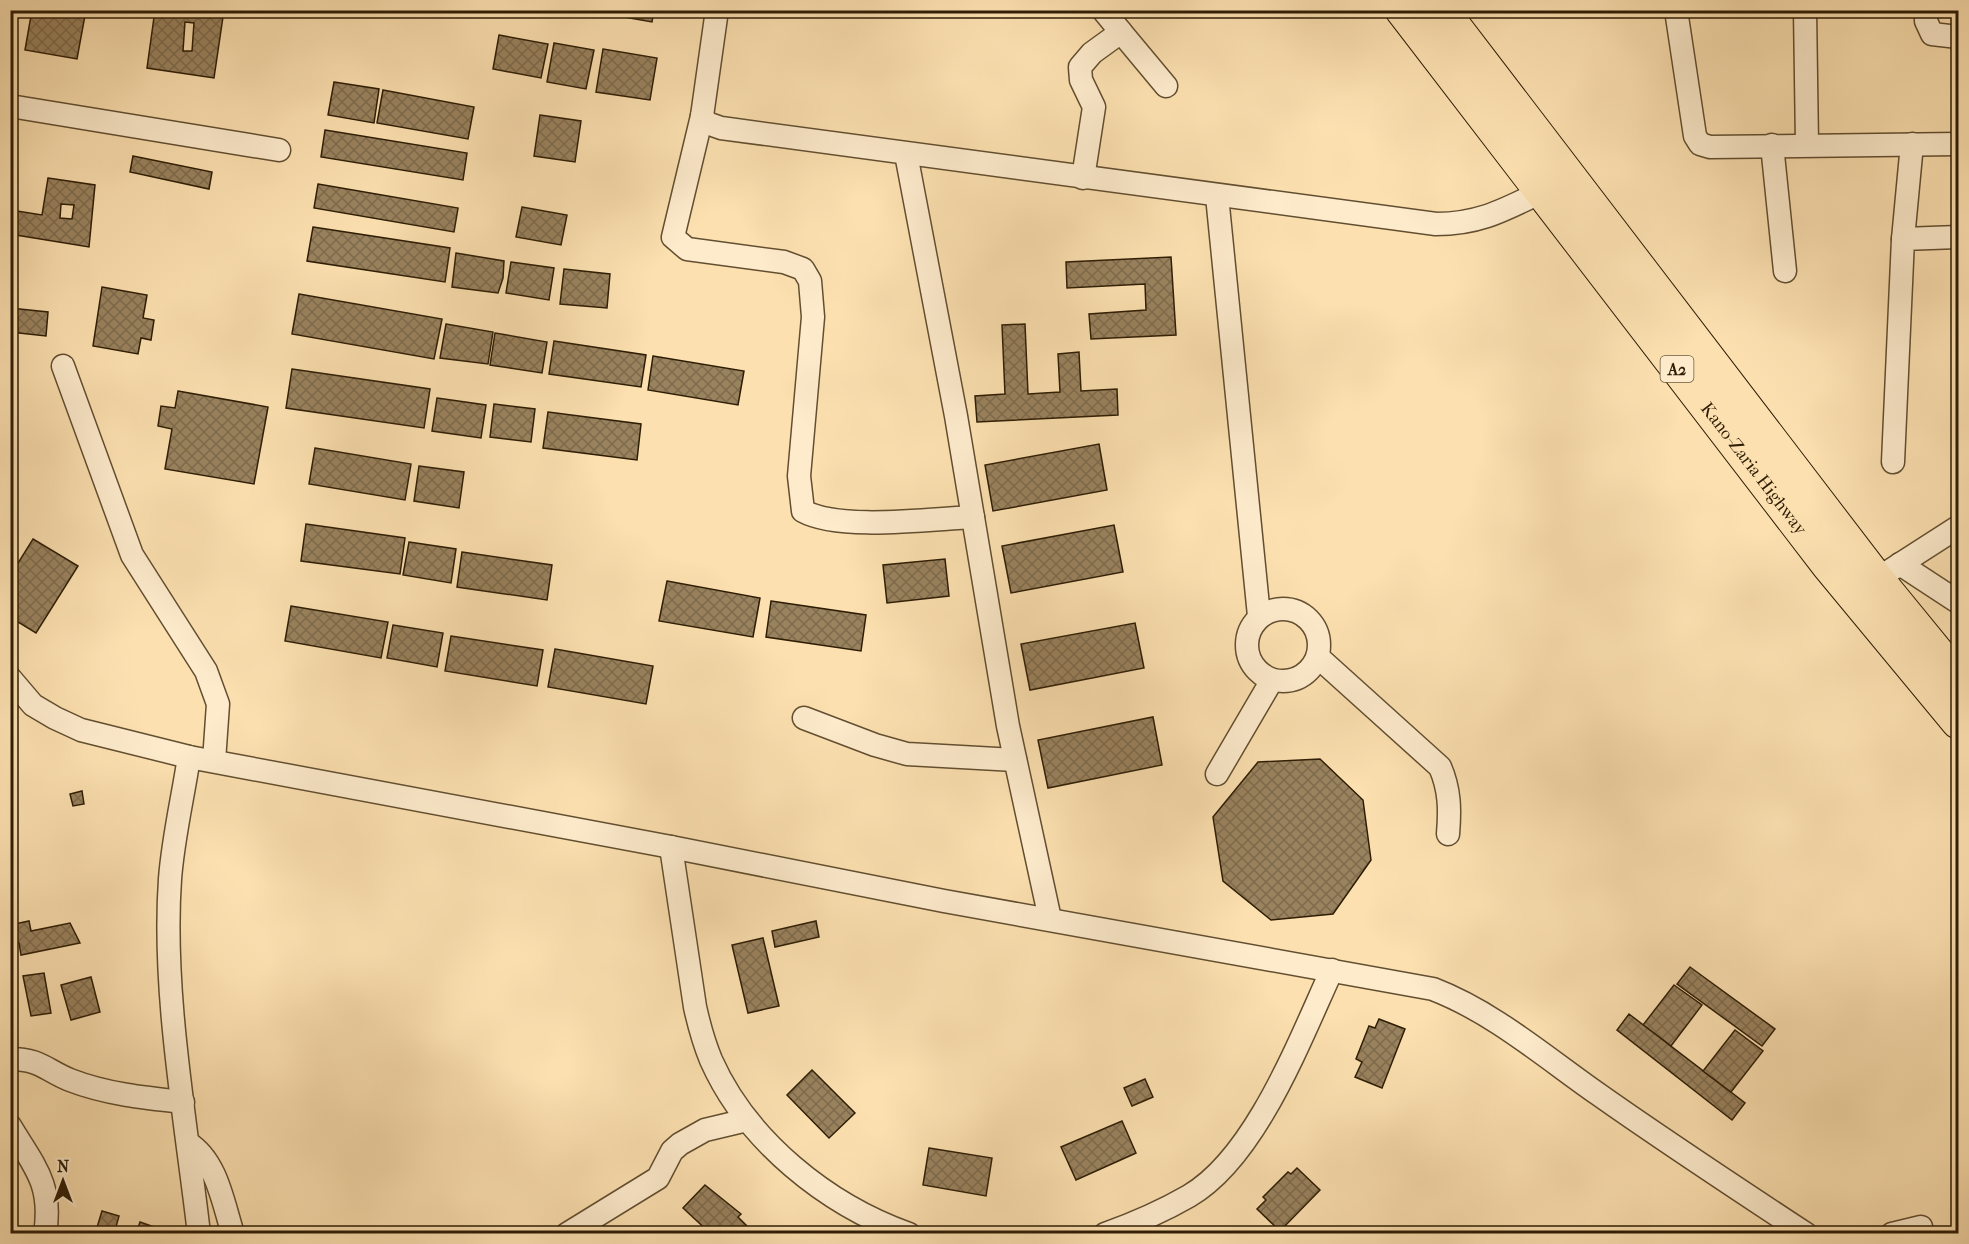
<svg xmlns="http://www.w3.org/2000/svg" width="1969" height="1244" viewBox="0 0 1969 1244" font-family="'IM FELL French Canon',serif">
<style>
.building{fill:url(#building-cross-hatch);stroke:#2e1d05;stroke-width:1.5;fill-rule:evenodd}
.lines{fill:none;stroke-linecap:round;stroke-linejoin:round}
.minor-casing{stroke:#624e30;stroke-width:25}
.highway-casing{stroke:#2e1d05;stroke-width:35}
.minor{stroke:#fdebcc;stroke-width:22}
.highway{stroke:#fce0b0;stroke-width:33}
.labels{text-anchor:middle;stroke-width:5;stroke-linejoin:round;paint-order:stroke}
.shield{fill:#fdebcc;stroke:#6c5b41;stroke-width:1.5}
.shield-label{font-size:16px;font-weight:bold;fill:#2e1d05}
.street-label{font-size:18px;fill:#2e1d05;stroke:#fdebcc}
</style>
<defs>
<pattern id="building-cross-hatch" width="8" height="8" patternUnits="userSpaceOnUse" patternTransform="scale(1.5)"><rect width="8" height="8" fill="#99825e"/><path d="M0 0l8 8M0 8l8-8" fill="none" stroke="#7d6a4c"/></pattern>
</defs>
<rect width="100%" height="100%" fill="#fce0b0"/>
<filter id="stains"><feTurbulence type="fractalNoise" baseFrequency=".00333" numOctaves="4"/><feColorMatrix values="0 0 0 0 .2 0 0 0 0 .09 0 0 0 0 .02 0 0 0 .5 -.17"/></filter>
<radialGradient id="worn" r=".72"><stop offset=".6" stop-color="#630" stop-opacity="0"/><stop offset="1" stop-color="#630" stop-opacity=".3"/></radialGradient>
<g class="building">
<path d="M32,10H86L77,59L25,50Z"/>
<path d="M155,10H224L214,78L147,68ZM185,22L194,23L192,51H183Z"/>
<path d="M584,10H654L652,22Z"/>
<path d="M499,35L548,44L541,78L493,69Z"/>
<path d="M554,43L594,50L586,89L547,82Z"/>
<path d="M603,49L657,58L650,100L596,92Z"/>
<path d="M334,82L379,89L374,123L328,115Z"/>
<path d="M383,90L474,107L468,139L377,123Z"/>
<path d="M540,115L581,121L575,162L534,156Z"/>
<path d="M325,130L467,153L463,180L321,157Z"/>
<path d="M133,156L212,172L209,189L130,172Z"/>
<path d="M48,178L95,185L89,247L10,234V210L42,215ZM61,204L74,205L72,219L60,218Z"/>
<path d="M318,184L458,208L454,232L314,208Z"/>
<path d="M522,207L567,215L561,245L516,237Z"/>
<path d="M313,227L450,248L445,282L307,261Z"/>
<path d="M456,253L504,261L503,278L498,293L452,287Z"/>
<path d="M1171,257L1176,335L1091,339L1089,314L1146,310L1145,284L1067,288L1066,262Z"/>
<path d="M511,262L554,268L549,300L506,293Z"/>
<path d="M564,269L610,274L607,308L560,304Z"/>
<path d="M102,287L147,295L143,318L154,320L151,340L141,338L138,354L93,346Z"/>
<path d="M299,294L442,319L434,359L292,334Z"/>
<path d="M10,308L48,312L46,336L10,332Z"/>
<path d="M446,324L493,332L488,364L440,358Z"/>
<path d="M1025,324L1028,394L1060,392L1058,354L1079,352L1081,391L1117,389L1118,415L977,422L975,396L1005,394L1002,325Z"/>
<path d="M495,333L547,342L542,373L490,365Z"/>
<path d="M554,341L646,355L641,387L549,374Z"/>
<path d="M653,356L744,371L738,405L648,390Z"/>
<path d="M292,369L430,389L424,428L286,408Z"/>
<path d="M178,391L268,407L254,484L165,469L172,429L158,426L161,406L175,408Z"/>
<path d="M437,398L486,405L481,438L432,431Z"/>
<path d="M494,404L535,409L531,442L490,437Z"/>
<path d="M548,412L641,424L637,460L543,448Z"/>
<path d="M1099,444L1107,490L993,511L985,465Z"/>
<path d="M315,448L411,464L405,500L309,484Z"/>
<path d="M419,466L464,472L459,508L414,501Z"/>
<path d="M306,524L405,538L400,574L301,561Z"/>
<path d="M1114,525L1123,572L1011,593L1002,546Z"/>
<path d="M33,539L78,566L36,633L10,617V576Z"/>
<path d="M409,542L456,549L451,583L403,575Z"/>
<path d="M462,552L552,565L547,600L457,587Z"/>
<path d="M945,559L949,596L887,603L883,565Z"/>
<path d="M667,581L760,598L753,637L659,621Z"/>
<path d="M771,601L866,615L861,651L766,637Z"/>
<path d="M291,606L388,622L381,658L285,641Z"/>
<path d="M1135,623L1144,668L1030,690L1021,644Z"/>
<path d="M393,625L443,633L437,667L387,658Z"/>
<path d="M451,636L543,650L537,686L445,671Z"/>
<path d="M555,649L653,666L646,704L548,687Z"/>
<path d="M1153,717L1162,765L1048,788L1038,740Z"/>
<path d="M1320,759L1363,800L1371,860L1333,914L1271,920L1223,881L1213,817L1258,762Z"/>
<path d="M82,791L84,804L73,806L70,794Z"/>
<path d="M29,921L31,931L70,923L80,943L21,955L19,943L12,940L10,925Z"/>
<path d="M816,921L819,937L775,947L772,931Z"/>
<path d="M763,938L779,1006L748,1013L732,945Z"/>
<path d="M1690,967L1775,1029L1762,1046L1677,984Z"/>
<path d="M44,973L51,1013L31,1016L23,976Z"/>
<path d="M91,977L100,1012L71,1020L61,985Z"/>
<path d="M1674,985L1702,1005L1671,1046L1643,1025Z"/>
<path d="M1629,1014L1745,1103L1732,1120L1617,1030Z"/>
<path d="M1379,1019L1405,1029L1382,1088L1355,1077L1362,1062L1356,1059L1369,1026L1375,1028Z"/>
<path d="M1735,1030L1763,1051L1731,1092L1703,1071Z"/>
<path d="M812,1070L855,1113L829,1138L787,1095Z"/>
<path d="M1145,1079L1153,1097L1132,1106L1124,1088Z"/>
<path d="M1122,1121L1136,1153L1076,1180L1061,1147Z"/>
<path d="M929,1148L992,1158L986,1196L923,1185Z"/>
<path d="M1297,1168L1320,1190L1280,1231L1257,1209L1266,1200L1263,1197L1288,1172L1291,1174Z"/>
<path d="M705,1185L741,1214L738,1217L747,1226L740,1234H711L683,1208Z"/>
<path d="M102,1211L119,1216L114,1234H95Z"/>
<path d="M140,1222L157,1228L156,1234H136Z"/>
</g>
<g class="lines">
<defs>
<g id="minor">
<path d="M717,10L702,116L707,123L721,128L1436,224C1479,224 1504,210 1541,192"/>
<path d="M1676,10L1695,136L1700,144L1710,147L1958,144"/>
<path d="M1805,10L1807,145"/>
<path d="M1926,10V21L1932,34L1958,37"/>
<path d="M1121,32L1166,86"/>
<path d="M10,106L279,150"/>
<path d="M702,116L673,237L687,249L784,262L803,269L810,281L813,317L799,476L803,511C840,531 929,519 973,517"/>
<path d="M1772,145L1785,271"/>
<path d="M906,154L956,416L1008,726L1050,919"/>
<path d="M1083,178L1094,107L1081,80L1080,67L1092,53L1121,32L1103,10"/>
<path d="M1217,196L1259,616"/>
<path d="M1903,239L1912,144"/>
<path d="M63,366L132,555L206,671L218,704L214,761"/>
<path d="M1893,462L1903,239L1958,237"/>
<path d="M1900,564L1958,602"/>
<path d="M1877,579L1958,527"/>
<circle cx="1283" cy="645" r="36"/>
<path d="M1318,657L1440,767C1450,790 1450,810 1448,834"/>
<path d="M10,678L33,705L55,718L81,730L189,757L671,847L944,901L1433,989C1493,1012 1545,1057 1598,1094C1666,1142 1736,1188 1806,1234"/>
<path d="M804,718L875,745L907,754L1015,760"/>
<path d="M189,757C183,797 173,838 170,879C162,992 186,1121 199,1234"/>
<path d="M1217,774L1272,680"/>
<path d="M671,847L695,1007C699,1025 704,1043 711,1060C747,1141 827,1205 909,1234"/>
<path d="M10,1059C41,1059 45,1070 70,1080C106,1094 145,1098 183,1102"/>
<path d="M10,1126C34,1166 53,1184 45,1234"/>
<path d="M188,1143C217,1161 223,1203 233,1234"/>
<path d="M567,1234L658,1178L672,1151L680,1144L705,1130L747,1120"/>
<path d="M1105,1234C1133,1224 1163,1211 1189,1196C1256,1157 1300,1039 1332,970"/>
<path d="M1892,1234L1921,1227"/>
</g>
<g id="highway">
<path id="s1" d="M1402,10L1828,565L1958,722"/>
<path d="M1442,10L1877,579L1958,678"/>
</g>
</defs>
<use href="#minor" class="minor-casing"/>
<use href="#highway" class="highway-casing"/>
<use href="#minor" class="minor"/>
<use href="#highway" class="highway"/>
</g>
<g class="labels">
<rect class="shield" x="1660.5" y="356" width="33" height="26" rx="4.5"/>
<g class="shield-label">
<text x="1677" y="375">A2</text>
</g>
<g class="street-label">
<text dy="6" stroke="none"><textPath href="#s1" startOffset="578">Kano-Zaria Highway</textPath></text>
</g>
</g>
<rect width="1969" height="1244" fill="none" stroke="#fce0b0" stroke-width="36"/>
<rect x="12" y="12" width="1945" height="1220" fill="none" stroke="#2e1d05" stroke-width="3"/>
<rect x="18" y="18" width="1933" height="1208" fill="none" stroke="#2e1d05" stroke-width="1.5"/>
<g transform="translate(63 1181)" stroke="#fdebcc" stroke-width="4.5" paint-order="stroke">
<path d="M0-4.5L10 22L0 15L-10 22Z" fill="#2e1d05"/>
<text y="-9" font-size="16" font-weight="bold" text-anchor="middle" fill="#2e1d05">N</text>
</g>
<rect width="100%" height="100%" filter="url(#stains)"/>
<rect width="100%" height="100%" fill="url(#worn)"/>
</svg>
